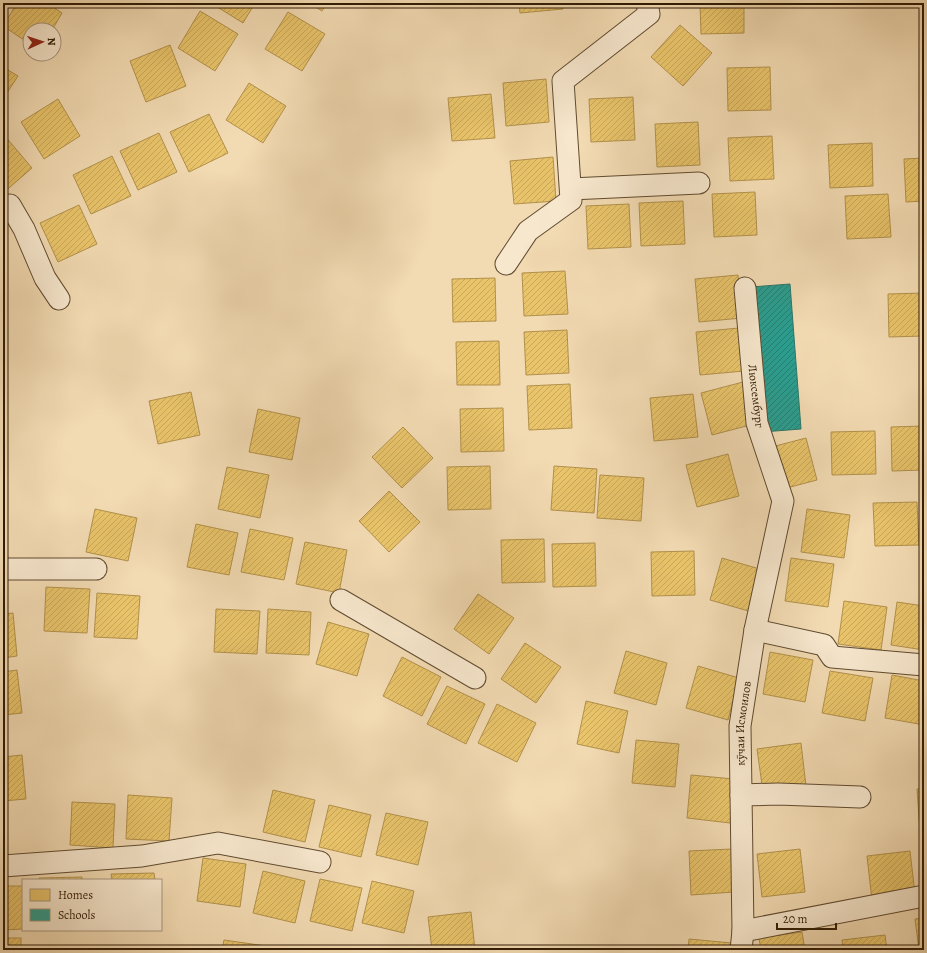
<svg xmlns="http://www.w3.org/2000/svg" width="927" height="953" viewBox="0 0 927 953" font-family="Alegreya,serif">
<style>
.homes{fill:url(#homes-hatch);stroke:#b2914b}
.schools{fill:url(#schools-hatch);stroke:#2c7665}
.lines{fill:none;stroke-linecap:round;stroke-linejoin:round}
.minor-casing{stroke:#604b30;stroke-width:23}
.minor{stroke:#f7e7cd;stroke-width:21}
.labels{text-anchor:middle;stroke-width:4;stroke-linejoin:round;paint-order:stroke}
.street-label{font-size:12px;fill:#301b04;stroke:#f7e7cd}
</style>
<defs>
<pattern id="homes-hatch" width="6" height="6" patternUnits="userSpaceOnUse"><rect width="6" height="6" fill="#e9c46a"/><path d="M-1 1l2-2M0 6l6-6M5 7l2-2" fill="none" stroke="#c8a85a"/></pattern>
<pattern id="schools-hatch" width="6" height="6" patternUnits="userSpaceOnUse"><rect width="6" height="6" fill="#2a9d8f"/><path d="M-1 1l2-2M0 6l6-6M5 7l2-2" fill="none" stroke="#247f73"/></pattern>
</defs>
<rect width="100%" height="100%" fill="#f2dab2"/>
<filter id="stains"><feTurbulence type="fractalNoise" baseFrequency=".005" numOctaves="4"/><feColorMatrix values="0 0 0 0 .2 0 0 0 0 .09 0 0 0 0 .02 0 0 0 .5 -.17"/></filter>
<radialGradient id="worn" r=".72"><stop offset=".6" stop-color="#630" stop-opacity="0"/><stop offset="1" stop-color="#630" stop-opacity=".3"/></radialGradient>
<g class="homes">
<path d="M17,3H47L62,13L52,30H30V44L3,26Z"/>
<path d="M211,3H255L243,23Z"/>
<path d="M309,3H327L322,11Z"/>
<path d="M519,3H562L563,9L520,13Z"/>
<path d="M700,3H744V33L701,34Z"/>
<path d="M200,11L238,34L215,71L178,48Z"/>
<path d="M288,12L325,34L302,71L265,49Z"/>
<path d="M680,25L712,53L683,86L651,57Z"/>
<path d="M170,45L186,86L146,102L130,61Z"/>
<path d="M3,67L18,76L3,99Z"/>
<path d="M770,67L771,110L728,111L727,68Z"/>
<path d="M546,79L549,122L506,126L503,83Z"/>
<path d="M249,83L286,106L263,143L226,120Z"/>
<path d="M491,94L495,138L452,141L448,98Z"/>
<path d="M633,97L635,140L591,142L589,99Z"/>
<path d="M58,99L80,136L44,159L21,122Z"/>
<path d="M209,114L228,153L189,172L170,132Z"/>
<path d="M698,122L700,165L657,167L655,124Z"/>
<path d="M159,133L177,172L138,190L120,151Z"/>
<path d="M4,135L32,168L3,193V136Z"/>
<path d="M772,136L774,179L730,181L728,138Z"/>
<path d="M872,143L873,186L830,188L828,145Z"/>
<path d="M112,156L131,196L91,214L73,175Z"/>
<path d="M553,157L556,201L514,204L510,161Z"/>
<path d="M924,158V201L906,202L904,159Z"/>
<path d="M755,192L757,235L714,237L712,194Z"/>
<path d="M888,194L891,237L847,239L845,196Z"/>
<path d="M683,201L685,244L641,246L639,203Z"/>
<path d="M629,204L631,247L588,249L586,206Z"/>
<path d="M79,205L97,244L58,262L40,223Z"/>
<path d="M565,271L568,314L524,316L522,273Z"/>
<path d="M738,275L742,318L699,322L695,279Z"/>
<path d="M495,278L496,321L453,322L452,279Z"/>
<path d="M924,293V336L889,337L888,294Z"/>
<path d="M739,328L744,371L700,375L696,332Z"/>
<path d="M567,330L569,373L526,375L524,332Z"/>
<path d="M499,341L500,385H457L456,342Z"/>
<path d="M743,382L754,424L712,435L701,393Z"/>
<path d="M570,384L572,428L529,430L527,386Z"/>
<path d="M191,392L200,435L158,444L149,401Z"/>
<path d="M693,394L698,437L654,441L650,398Z"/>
<path d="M503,408L504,451L461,452L460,409Z"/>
<path d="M258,409L300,418L292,460L249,452Z"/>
<path d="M924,426V470L892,471L891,427Z"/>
<path d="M403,427L433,458L402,488L372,457Z"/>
<path d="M875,431L876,474L832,475L831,432Z"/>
<path d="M806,438L817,480L775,491L764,449Z"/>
<path d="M728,454L739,496L697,507L686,465Z"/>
<path d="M490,466L491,509L448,510L447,467Z"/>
<path d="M554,466L597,469L594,513L551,510Z"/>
<path d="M227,467L269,475L260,518L218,509Z"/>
<path d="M600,475L644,478L641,521L597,518Z"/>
<path d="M389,491L420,522L389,552L359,521Z"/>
<path d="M917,502L919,545L875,546L873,503Z"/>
<path d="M95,509L137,518L128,561L86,552Z"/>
<path d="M807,509L850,515L844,558L801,552Z"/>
<path d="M196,524L238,533L229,575L187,567Z"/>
<path d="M250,529L293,538L284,580L241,572Z"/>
<path d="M544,539L545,582L502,583L501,540Z"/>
<path d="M305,542L347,550L339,593L296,584Z"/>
<path d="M595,543L596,586L553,587L552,544Z"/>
<path d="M694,551L695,595L652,596L651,552Z"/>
<path d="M722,558L763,570L752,612L710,600Z"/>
<path d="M791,558L834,564L828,607L785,601Z"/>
<path d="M46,587L90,589L87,633L44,631Z"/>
<path d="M97,593L140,596L137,639L94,637Z"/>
<path d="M478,594L514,618L489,654L454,629Z"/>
<path d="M844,601L887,607L881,650L838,644Z"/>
<path d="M897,602L924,606V650L891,645Z"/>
<path d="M216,609L260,611L257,654L214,652Z"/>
<path d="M268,609L311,612L309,655L266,653Z"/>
<path d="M13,613L17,656L3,658V614Z"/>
<path d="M328,622L369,634L357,676L316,664Z"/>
<path d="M525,643L561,667L536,703L501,679Z"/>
<path d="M626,651L667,663L656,705L614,693Z"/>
<path d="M770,652L813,660L805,702L763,694Z"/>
<path d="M402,657L441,677L422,716L383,696Z"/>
<path d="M698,666L739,678L728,720L686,708Z"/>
<path d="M17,670L22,713L3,715V672Z"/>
<path d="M830,671L873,678L865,721L822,713Z"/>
<path d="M892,675L924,681V725L885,718Z"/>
<path d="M447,686L485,704L466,744L427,724Z"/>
<path d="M586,701L628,711L619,753L577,744Z"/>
<path d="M497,704L536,723L517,762L478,743Z"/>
<path d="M636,740L679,744L675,787L632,783Z"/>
<path d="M801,743L806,786L763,792L757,749Z"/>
<path d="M22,755L26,799L3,801V757Z"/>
<path d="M691,775L734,779L730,823L687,818Z"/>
<path d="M917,789H924V832H920Z"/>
<path d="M273,790L315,800L305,842L263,832Z"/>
<path d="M128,795L172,798L169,841L126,839Z"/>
<path d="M72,802L115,804L113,848L70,845Z"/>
<path d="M329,805L371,815L361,857L319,847Z"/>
<path d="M386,813L428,822L418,865L376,855Z"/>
<path d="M732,849L734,892L691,895L689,851Z"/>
<path d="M800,849L805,892L762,897L757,854Z"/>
<path d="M910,851L915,894L872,900L867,856Z"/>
<path d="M203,858L246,864L240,907L197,901Z"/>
<path d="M263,871L305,881L295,923L253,913Z"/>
<path d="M154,873L155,880H112L111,874Z"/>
<path d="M82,877V880H39V878Z"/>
<path d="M320,879L362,888L352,931L310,921Z"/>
<path d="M372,881L414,891L404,933L362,923Z"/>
<path d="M3,886H23V929L3,930Z"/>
<path d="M471,912L475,950H432L428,917Z"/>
<path d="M924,918V950H919L915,919Z"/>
<path d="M802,932L805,950H761L759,938Z"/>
<path d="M885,935L887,950H843L842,940Z"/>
<rect x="3" y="938" width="18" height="12"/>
<path d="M689,939L732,943L731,950H688Z"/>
<path d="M224,940L266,946L265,950H222Z"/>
</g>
<path class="schools" d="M790,284L801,429L762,432L751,287Z"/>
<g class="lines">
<defs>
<g id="minor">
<path d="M571,189L699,183"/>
<path d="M10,205L24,229L45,278L59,299"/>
<path d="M506,264L528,231L571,200L563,81L649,14L647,3"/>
<path d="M3,569H96"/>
<path d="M341,600L475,678"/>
<path d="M755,630L824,645L832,657L924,665"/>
<path d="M741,795L778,794L860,797"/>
<path d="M3,866L142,856L218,843L320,862"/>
<path d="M743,931L924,896"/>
<path id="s1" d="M741,950L743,931L740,726L755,630L783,501L757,423L745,288"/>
</g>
</defs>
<use href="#minor" class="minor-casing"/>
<use href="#minor" class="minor"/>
</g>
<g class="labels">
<g class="street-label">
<text transform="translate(756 396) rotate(83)" y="4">Люксембург</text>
<text dy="4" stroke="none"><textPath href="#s1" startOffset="227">кӯчаи Исмоилов</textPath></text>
</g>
</g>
<rect width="927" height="953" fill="none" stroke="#f2dab2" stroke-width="16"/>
<rect x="4" y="4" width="919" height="945" fill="none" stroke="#301b04" stroke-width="2"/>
<rect x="8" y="8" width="911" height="937" fill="none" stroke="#301b04"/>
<rect x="22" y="879" width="140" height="52" fill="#f7e7cd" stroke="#a7957d"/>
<rect x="30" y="889" width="20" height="12" fill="#e9c46a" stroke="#a7957d"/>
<text x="58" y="899" font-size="12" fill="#301b04">Homes</text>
<rect x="30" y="909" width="20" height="12" fill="#2a9d8f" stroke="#a7957d"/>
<text x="58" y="919" font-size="12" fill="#301b04">Schools</text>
<g transform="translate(42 42) rotate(87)"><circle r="19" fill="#f7e7cd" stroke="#a7957d"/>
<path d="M0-3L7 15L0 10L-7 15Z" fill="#8f2418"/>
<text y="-6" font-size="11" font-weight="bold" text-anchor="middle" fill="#301b04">N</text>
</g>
<path d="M777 923v6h59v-6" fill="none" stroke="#301b04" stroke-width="2"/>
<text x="783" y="923" font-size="12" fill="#301b04" stroke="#f7e7cd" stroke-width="3" paint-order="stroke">20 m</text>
<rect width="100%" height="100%" filter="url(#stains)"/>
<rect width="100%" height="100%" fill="url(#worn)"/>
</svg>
